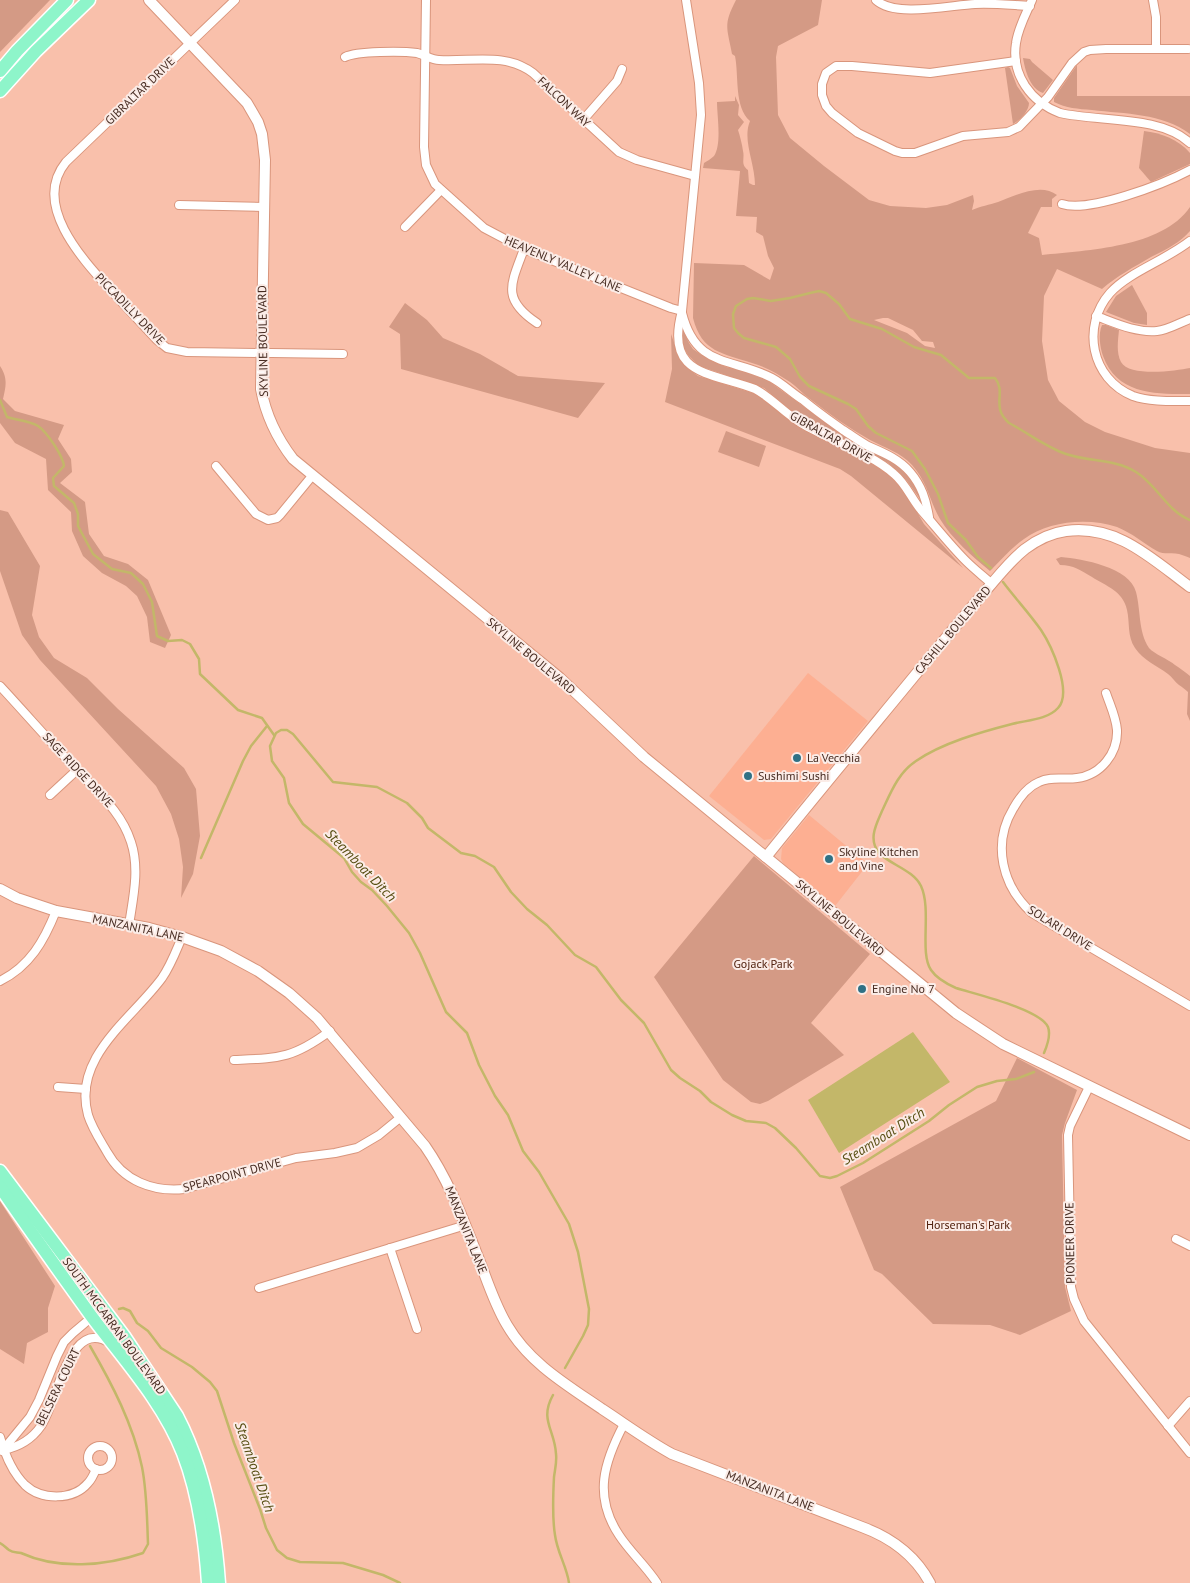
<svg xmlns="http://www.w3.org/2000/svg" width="1190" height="1583" viewBox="0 0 1190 1583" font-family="'PT Sans',sans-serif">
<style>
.built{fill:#fdaf92}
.green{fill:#d49a85;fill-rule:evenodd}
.water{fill:#c3b769}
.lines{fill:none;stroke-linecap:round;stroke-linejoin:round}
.stream{stroke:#c3b769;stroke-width:2.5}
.minor-casing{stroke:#d9957c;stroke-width:10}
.tertiary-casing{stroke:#d9957c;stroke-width:12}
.primary-casing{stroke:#fff;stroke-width:15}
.minor{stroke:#fff;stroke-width:8}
.tertiary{stroke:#fff;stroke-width:10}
.primary{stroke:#8ef5ca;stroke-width:12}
.poi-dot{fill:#307185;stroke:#fbece7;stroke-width:2}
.labels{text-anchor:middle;stroke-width:4;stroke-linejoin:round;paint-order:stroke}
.street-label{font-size:12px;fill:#472c22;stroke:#fbece7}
.poi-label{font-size:12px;fill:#472c22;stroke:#fbece7;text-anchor:start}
.park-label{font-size:12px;fill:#52220f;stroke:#fbece7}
.water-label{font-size:14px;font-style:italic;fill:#574e12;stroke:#fbece7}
</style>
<rect width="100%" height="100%" fill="#f9c0ab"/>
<g class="built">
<path d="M808,673L868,721L771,839L764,840L709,796Z"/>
<path d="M809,815L868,864L835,906L783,863L781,859L782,848Z"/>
</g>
<g class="green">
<path d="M0,0H50L0,52Z"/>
<path d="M736,0H822L818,25L778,46L776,57L778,115L790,138L824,166L869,200L890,206L926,208L947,205L973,195L974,201L972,210C981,206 989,205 998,202C1014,196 1041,182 1057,195L1052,199V207H1041L1028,233L1039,238L1042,255C1087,250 1162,248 1190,207V231C1180,243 1165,250 1151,257C1134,267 1117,276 1102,289L1057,269L1044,296L1042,341L1048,380L1059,401L1085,422L1105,432L1155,448L1190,453V558C1187,557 1183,555 1179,554C1172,552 1164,555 1157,551C1143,543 1132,533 1117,527C1088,517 1048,521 1024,539C1011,548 1001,560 990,571C973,557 951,538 940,519C929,500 928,483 912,465C900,452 885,448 870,440C849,428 829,414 810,399C803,394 797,387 790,382C778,374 766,367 752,363C723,353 702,353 693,318L694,263L744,265L770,280L774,268L768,256L763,236L756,232L757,217L736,216L740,171L703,168L704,163C707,161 711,159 714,156C722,144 717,116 717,102L735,101V96L739,105L738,115L744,122L738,130C740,136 742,144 743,151C745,159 740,164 748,170L749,183L753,185H755C755,163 742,140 750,121C734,107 739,76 735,56L732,54C727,27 723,25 736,0ZM883,318H888L913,330L922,341L933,342L935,348L925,346L907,333L874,320Z"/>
<path d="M1023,58L1030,59L1032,62L1053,80L1043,93C1030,89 1025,70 1023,58Z"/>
<path d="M1077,65V96H1190V134C1162,113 1125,114 1092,110C1078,109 1066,108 1054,102V98Z"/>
<path d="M1008,67L1010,68L1017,86L1029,103C1029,111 1020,120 1013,124L1005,68Z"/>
<path d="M1144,131C1161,133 1178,139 1190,153V164L1151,182L1139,168Z"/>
<path d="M1132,285L1147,313V325L1134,323L1106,312L1116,296Z"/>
<path d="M405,303L427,320L443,338L480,354L518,376L605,383L578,418L401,369L400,334L389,327Z"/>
<path d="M1102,325H1106L1119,330C1118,340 1116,353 1121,362C1129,377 1175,371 1190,368V394C1156,394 1117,395 1103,356C1100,347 1098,334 1102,325Z"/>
<path d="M682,328L689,343L693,349L700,354L726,367L743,371L767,380L842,434L888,459L904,471L914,483L921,495L920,499L907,481L888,463L796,415L764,388L699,366L688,355L683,346Z"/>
<path d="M671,334L680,359L690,370L698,376L753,393L763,398L795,424L863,458L891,476L906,493L924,524L963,568L851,476L840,469L665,402L672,369Z"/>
<path d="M0,366C8,378 6,386 3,399L15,411L64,425L58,439L71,459L72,472L60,483L85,502L89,534L104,556L128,564L148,580L171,635L165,648L150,642L147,617L137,596L126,586L102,573L83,556L72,531L71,512L48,490L46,459L15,443L0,423Z"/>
<path d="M726,431L766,446L759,467L718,452Z"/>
<path d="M0,510L8,512L40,566L32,615L39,637L54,658L87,678L118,709L184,768L196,789L200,836L193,874L181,898L183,867L179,839L171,814L156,786L40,660L22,635L0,571Z"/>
<path d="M1061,557C1082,559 1130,567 1136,592C1141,611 1138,631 1149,648C1154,654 1168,659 1175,665C1180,668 1185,672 1190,676V721L1187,714L1188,692C1185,689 1182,687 1179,685C1175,682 1172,677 1168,674C1156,665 1144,661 1135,648C1127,636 1130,623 1127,610C1123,591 1106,586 1092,577C1080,570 1074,565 1060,565L1056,559Z"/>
<path d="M754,856L870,954L811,1023L844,1055L768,1101L760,1104L751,1102L723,1080L654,977Z"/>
<path d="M1017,1058L1077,1090L1065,1123L1062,1135L1065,1287L1071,1311L1020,1335L990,1325L933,1324L882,1274L874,1270L840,1187L996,1101Z"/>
<path d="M0,1201L55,1286L48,1308V1332L27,1343L24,1364L0,1349Z"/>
</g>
<path class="water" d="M913,1032L950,1082L839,1153L808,1100Z"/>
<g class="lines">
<g class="stream">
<path d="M0,400L7,417C16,420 30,421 38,426C47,432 63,456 64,466L53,478L54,486L74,503L78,514V526L93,554L112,569L131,573L143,584L152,602L157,636L168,641L182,640L190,644L199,659L200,674L238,710L262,718L274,735"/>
<path d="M991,568L978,557L966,540L948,523L938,494L925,469L912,451L876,433L868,426L856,409L848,404L809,386L800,377L790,359L776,347L744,338L738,333L734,328L733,314L736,306L747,299L753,298L771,301L790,298L810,293L819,291L826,293L839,304L850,319L882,329L914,347L941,355L969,378H995C1007,393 990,406 1009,423C1028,433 1046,447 1066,454C1089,462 1116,459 1136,472C1157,485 1167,511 1190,520"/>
<path d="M1003,582C1015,598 1029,613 1041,630C1051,645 1073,692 1058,708C1047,720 1027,720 1012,724C981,732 942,743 916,761C898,773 891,792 882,811C876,825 868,839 879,853C891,865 913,870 921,886C932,910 919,952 931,970C937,979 947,984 956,988C975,994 1040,1009 1048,1027C1051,1035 1047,1046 1044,1053"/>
<path d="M201,858L243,761L251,746L267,726"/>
<path d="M119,1309L123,1308L130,1311L137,1323L148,1331L161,1348L192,1367L210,1382L217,1391L234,1443L260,1509L266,1528L277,1550L287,1558L300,1562L343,1563L383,1575L400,1583"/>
<path d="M565,1368L583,1336L588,1325L589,1309L578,1252L569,1224L539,1172L523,1151L508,1115L495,1096L479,1065L467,1033L446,1012L420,953L409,933L387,906L372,890L361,882L352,872L344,858L303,824L289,803L284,778L272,761L270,746L276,733L281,730H287L293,734L333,782L377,787L407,803L422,818L428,828L461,853L475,856L494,867L511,892L527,909L547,925L575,955L596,967L621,1000L644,1023L671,1070L680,1078L700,1091L711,1102L732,1115L746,1121L766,1123L775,1128L796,1148L820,1176L830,1178L837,1176L863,1163L929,1121L949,1105L977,1087L997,1081L1016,1079L1034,1072"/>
<path d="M553,1395C539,1420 555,1430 556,1454C557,1462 555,1469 554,1477C553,1496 552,1517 555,1535C557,1552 567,1567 569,1583"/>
<path d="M0,1543C4,1545 6,1548 9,1550C13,1553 17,1552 21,1553C58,1570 106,1566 143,1553L148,1544C147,1519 147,1492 142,1467C133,1424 112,1384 90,1346"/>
</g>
<defs>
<g id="minor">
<path d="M235,0L66,162C30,206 86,263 115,295C129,310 143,325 157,340L167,348L187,352L343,354"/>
<path d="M426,0L424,147L426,165L435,184L484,228L524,249L671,308L682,311"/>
<path d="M686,0L699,83L701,115L682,311C664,376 710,372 755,389C772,398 784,413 801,423C829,440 869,452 894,474C906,484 911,498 921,510C936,527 950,545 966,561C974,569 983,576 992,584"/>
<path d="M876,0C895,18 951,5 975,4C993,3 1011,5 1030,6"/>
<path d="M1032,0C1026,14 1018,28 1016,43C1011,75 1031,102 1060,113C1099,122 1160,115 1190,143"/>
<path d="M1153,0L1156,17V49"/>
<path d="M345,57C357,51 402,51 417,53C425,55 432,60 439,60C472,62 505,52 533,73L619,152L637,160L695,176"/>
<path d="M1016,61L930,73L852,66H836L826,73L822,84V95L826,106L832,113L858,133L895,151L902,153H915L963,136L1008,132L1019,127L1048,97L1072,63L1084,52L1090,50L1106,49H1188"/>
<path d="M583,120L617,81L622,69"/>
<path d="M1062,204C1089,213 1164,184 1190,170"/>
<path d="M179,205L264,207"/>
<path d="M405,227L441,190"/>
<path d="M1190,241C1166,260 1129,272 1110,293C1081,326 1091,379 1133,396C1150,402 1172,401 1190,401"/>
<path d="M524,249C511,284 501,299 537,323"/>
<path d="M682,313C696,369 732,357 772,378C783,384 792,393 803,400C816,411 829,420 843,430C851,435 859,441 868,446C884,453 899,459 910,472C922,486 926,500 929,517"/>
<path d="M1096,316C1115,323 1136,333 1157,331C1168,330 1179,323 1190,319"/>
<path d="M216,466L256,514L268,520L277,518L280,515L312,476"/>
<path d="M0,686C26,714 51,743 77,770C98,793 121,811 131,842C140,869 133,898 129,925"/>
<path d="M1106,693C1110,705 1116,717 1117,730C1118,753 1101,775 1077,778C1065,780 1051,776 1039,782C1027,787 1019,798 1013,809C992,844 1002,886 1032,913L1190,1006"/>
<path d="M50,795L77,770"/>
<path d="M182,937C176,951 171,965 162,978C132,1019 72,1057 88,1115C92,1128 100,1140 107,1152C123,1181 153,1192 184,1189L296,1158L335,1153L357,1148L379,1135L401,1117"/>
<path d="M0,981C30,966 44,941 56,911"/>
<path d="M234,1060C279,1058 292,1059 330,1031"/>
<path d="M58,1087L86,1089"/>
<path d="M1089,1087L1070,1126L1068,1135L1071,1287L1074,1299L1084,1321L1190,1453"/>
<path d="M1176,1239L1190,1246"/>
<path d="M390,1248L417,1329"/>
<path d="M259,1288L466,1225"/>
<path d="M624,1424C604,1462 593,1496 619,1535C630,1552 646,1566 657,1583"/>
<path d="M1168,1426L1190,1401"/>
<path d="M0,1437C5,1455 12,1472 25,1485C41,1500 73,1501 88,1483C92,1479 94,1474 96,1469"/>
<circle cx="100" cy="1458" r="12"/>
<path d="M3,1450C19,1447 32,1439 41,1426C57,1404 68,1316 110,1343"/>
<path d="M2,1451L30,1417L39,1400L57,1356L64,1342L73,1333L92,1317"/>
</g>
<g id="tertiary">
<path d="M149,0L247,103L258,122L262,134L265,160L261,389C266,416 276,437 293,459L560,678L644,757L956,1013L1003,1044L1190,1135"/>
<path d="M766,857C820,790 875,724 930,657C949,634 968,611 988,588C1000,574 1011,560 1025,549C1037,540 1051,533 1066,531C1117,524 1152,559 1190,587"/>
<path d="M0,889L17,898L56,911L149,928L182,937L221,951L258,971L289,993L317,1018L425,1146C450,1182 464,1222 480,1262C488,1283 495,1305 507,1325C529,1363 567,1385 602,1409C625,1424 648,1441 672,1454L862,1527C892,1538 915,1555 930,1583"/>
</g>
<g id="primary">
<path d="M0,71L17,51L67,0"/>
<path d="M0,91L36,51L89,0"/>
<path d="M0,1171L124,1336L177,1416C204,1468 215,1525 219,1583"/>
<path d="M0,1187C30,1231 61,1274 92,1317C124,1360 163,1402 183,1453C199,1494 205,1539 208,1583"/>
</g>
</defs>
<use href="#minor" class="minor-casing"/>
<use href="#tertiary" class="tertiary-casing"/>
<use href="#primary" class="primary-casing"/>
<use href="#minor" class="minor"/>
<use href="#tertiary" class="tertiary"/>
<use href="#primary" class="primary"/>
</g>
<g class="poi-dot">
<circle cx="797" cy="758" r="5"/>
<circle cx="748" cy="776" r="5"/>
<circle cx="829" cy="859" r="5"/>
<circle cx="862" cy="989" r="5"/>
</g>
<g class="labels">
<g class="street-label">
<text transform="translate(140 91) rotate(-44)" y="4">GIBRALTAR DRIVE</text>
<text transform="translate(564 102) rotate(43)" y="4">FALCON WAY</text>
<text transform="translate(563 264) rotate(23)" y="4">HEAVENLY VALLEY LANE</text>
<text transform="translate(130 309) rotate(46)" y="4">PICCADILLY DRIVE</text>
<text transform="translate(263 341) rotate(-91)" y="4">SKYLINE BOULEVARD</text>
<text transform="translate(831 437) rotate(29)" y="4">GIBRALTAR DRIVE</text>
<text transform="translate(953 630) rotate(-50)" y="4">CASHILL BOULEVARD</text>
<text transform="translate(531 656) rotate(40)" y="4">SKYLINE BOULEVARD</text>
<text transform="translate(78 770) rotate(47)" y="4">SAGE RIDGE DRIVE</text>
<text transform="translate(840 918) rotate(40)" y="4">SKYLINE BOULEVARD</text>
<text transform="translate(138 928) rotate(12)" y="4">MANZANITA LANE</text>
<text transform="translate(1060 928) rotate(32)" y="4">SOLARI DRIVE</text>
<text transform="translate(232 1175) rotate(-15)" y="4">SPEARPOINT DRIVE</text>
<text transform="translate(466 1230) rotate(68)" y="4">MANZANITA LANE</text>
<text transform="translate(1070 1243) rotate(-91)" y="4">PIONEER DRIVE</text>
<text transform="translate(114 1326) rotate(54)" y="4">SOUTH MCCARRAN BOULEVARD</text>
<text transform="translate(58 1387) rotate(-64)" y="4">BELSERA COURT</text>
<text transform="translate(770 1491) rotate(21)" y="4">MANZANITA LANE</text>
</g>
<g class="poi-label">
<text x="807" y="762">La Vecchia</text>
<text x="758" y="780">Sushimi Sushi</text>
<text x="839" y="856">Skyline Kitchen<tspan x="839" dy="14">and Vine</tspan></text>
<text x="872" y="993">Engine No 7</text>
</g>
<g class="park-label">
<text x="763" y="968">Gojack Park</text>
<text x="968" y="1229">Horseman's Park</text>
</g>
<g class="water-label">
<text transform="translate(361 865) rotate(46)" y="5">Steamboat Ditch</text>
<text transform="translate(883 1136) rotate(-32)" y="5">Steamboat Ditch</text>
<text transform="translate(255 1467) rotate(71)" y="5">Steamboat Ditch</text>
</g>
</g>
</svg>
